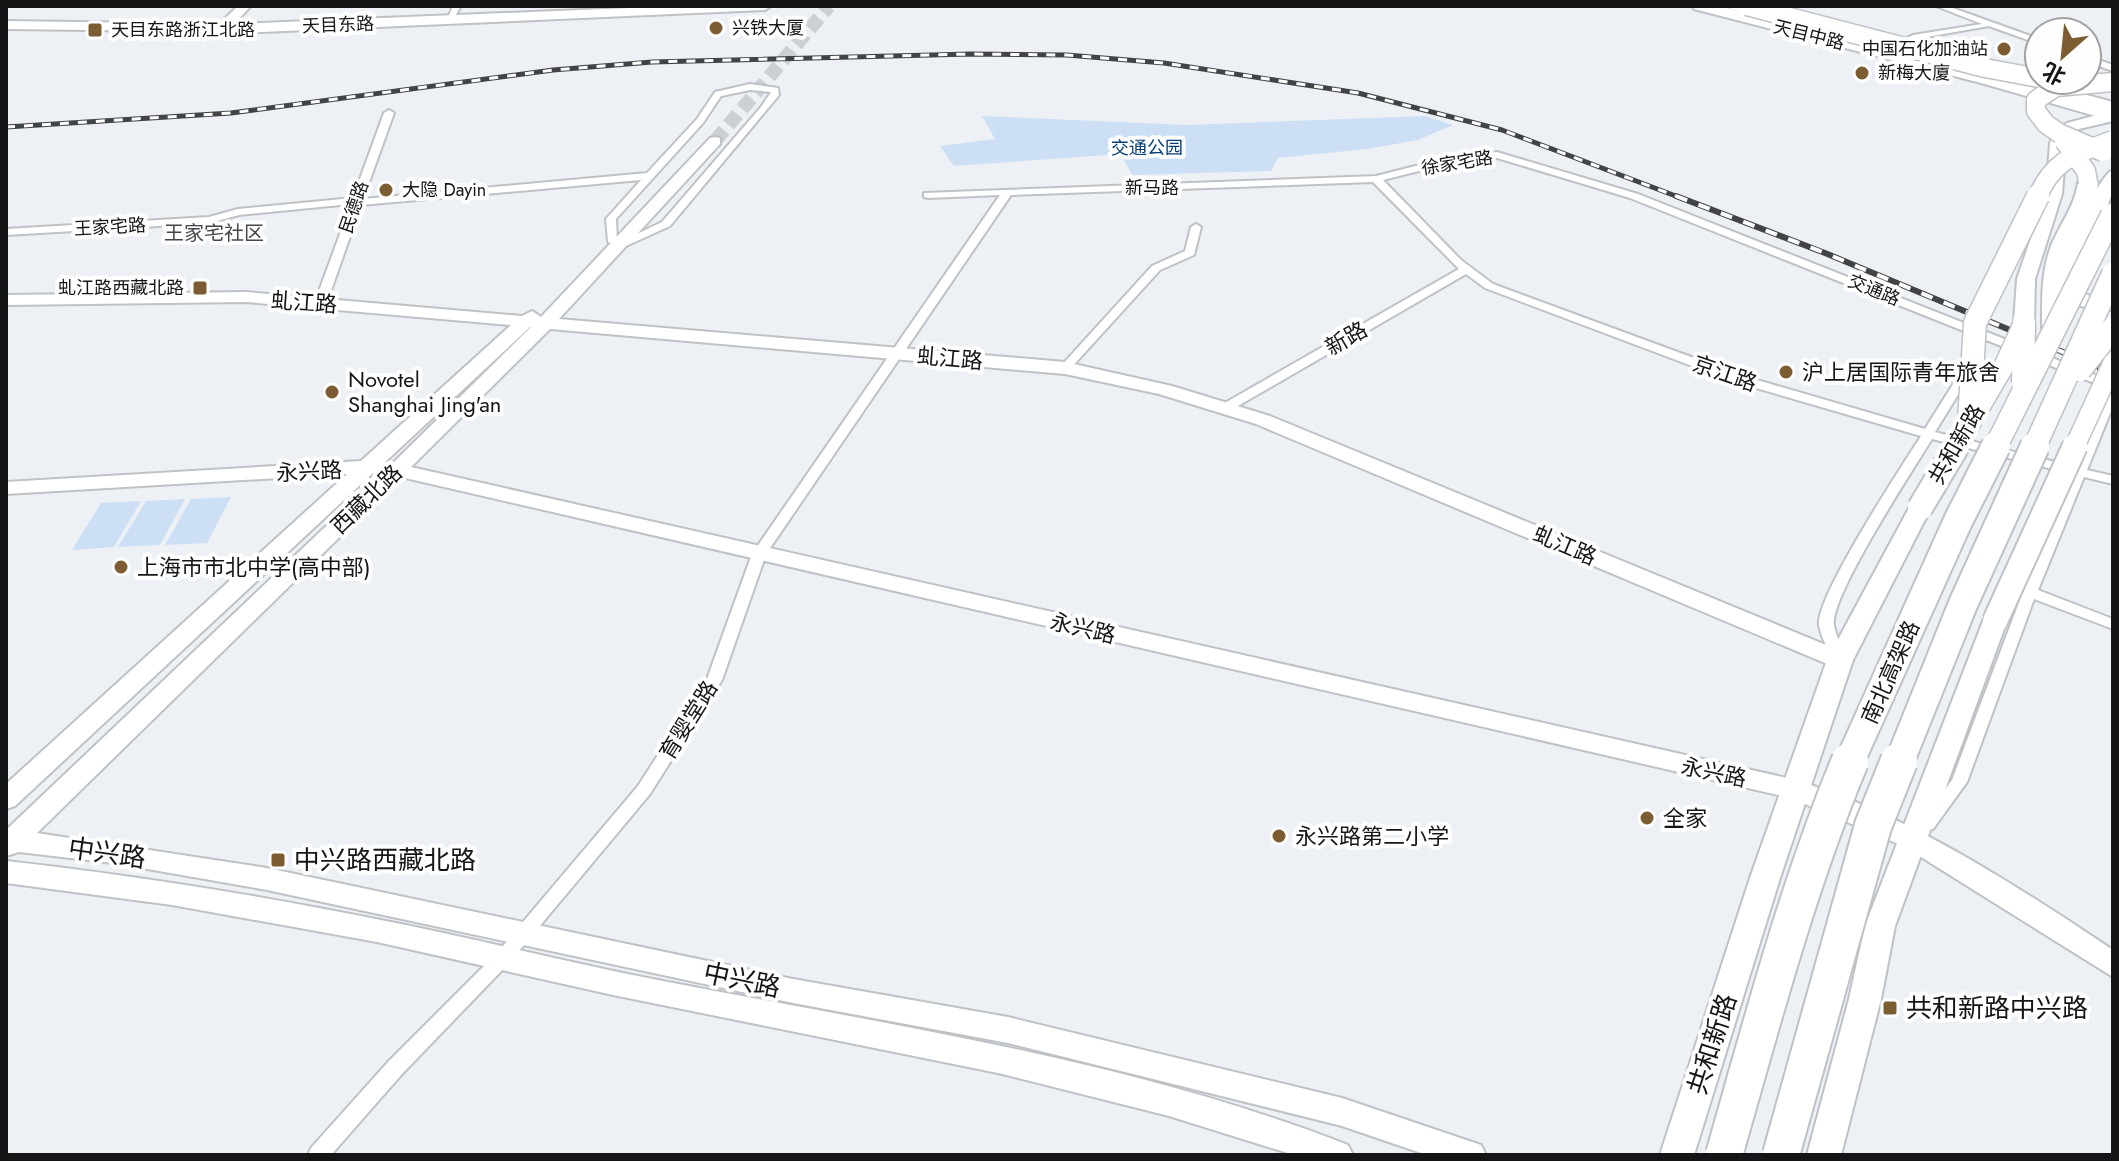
<svg xmlns="http://www.w3.org/2000/svg" width="2119" height="1161" viewBox="0 0 2119 1161" font-family="Jost,'Noto Sans SC',sans-serif">
<style>
.green{fill:#cddff4}
.lines{fill:none;stroke-linecap:round;stroke-linejoin:round}
.secondary-tunnel{stroke:#ccd0d5;stroke-width:14;stroke-dasharray:14 7;stroke-linecap:butt}
.street-casing{stroke:#bec2c6;stroke-width:4}
.secondary-casing{stroke:#bec2c6;stroke-width:4}
.primary-casing{stroke:#bec2c6;stroke-width:4}
.highway-casing{stroke:#bec2c6;stroke-width:4}
.street{fill:#fff;fill-rule:evenodd}
.secondary{fill:#fff;fill-rule:evenodd}
.primary{fill:#fff;fill-rule:evenodd}
.highway{fill:#fff;fill-rule:evenodd}
.rail-far1-casing{stroke:#414345;stroke-width:5}
.rail-casing{stroke:#414345;stroke-width:6}
.rail-far1{stroke:#fefefe;stroke-width:3;stroke-dasharray:9;stroke-linecap:butt}
.rail{stroke:#fefefe;stroke-width:4;stroke-dasharray:12;stroke-linecap:butt}
.primary-bridge-far1-casing{stroke:#bec2c6;stroke-width:22;stroke-linecap:butt}
.primary-bridge-casing{stroke:#bec2c6;stroke-width:28;stroke-linecap:butt}
.highway-bridge-far3-casing{stroke:#bec2c6;stroke-width:21;stroke-linecap:butt}
.highway-bridge-far2-casing{stroke:#bec2c6;stroke-width:25;stroke-linecap:butt}
.highway-bridge-far1-casing{stroke:#bec2c6;stroke-width:32;stroke-linecap:butt}
.highway-bridge-casing{stroke:#bec2c6;stroke-width:40;stroke-linecap:butt}
.primary-bridge-far1{stroke:#fff;stroke-width:19}
.primary-bridge{stroke:#fff;stroke-width:24}
.highway-bridge-far3{stroke:#fff;stroke-width:18}
.highway-bridge-far2{stroke:#fff;stroke-width:22}
.highway-bridge-far1{stroke:#fff;stroke-width:28}
.highway-bridge{stroke:#fff;stroke-width:36}
.poi-dot{fill:#7c5c31;stroke:#fefefe;stroke-width:3}
.labels{text-anchor:middle;stroke-width:8;stroke-linejoin:round;paint-order:stroke}
.far-street-label{font-size:18px;fill:#141517;stroke:#fefefe}
.far-poi-label{font-size:18px;fill:#141517;stroke:#fefefe;text-anchor:start}
.far-park-label{font-size:18px;fill:#073f75;stroke:#fefefe}
.far-neighbourhood-label{font-size:20px;fill:#43464a;stroke:#fefefe}
.street-label{font-size:22px;fill:#141517;stroke:#fefefe}
.poi-label{font-size:22px;fill:#141517;stroke:#fefefe;text-anchor:start}
.near-street-label{font-size:26px;fill:#141517;stroke:#fefefe}
.near-poi-label{font-size:26px;fill:#141517;stroke:#fefefe;text-anchor:start}
</style>
<rect width="100%" height="100%" fill="#edf1f6"/>
<g class="green">
<path d="M982,116L1187,125L1425,116L1453,125L1418,140L1367,149L1278,158L1271,171L1132,175L1121,154L954,166L940,146L995,139Z"/>
<path d="M231,497L207,543L165,545L191,499Z"/>
<path d="M185,499L160,545L118,547L146,501Z"/>
<path d="M141,501L114,547L72,550L101,503Z"/>
</g>
<g class="lines">
<path class="secondary-tunnel" d="M715,141L829,6"/>
<defs>
<g id="street">
<path d="M453,6H461L454,18H448Z"/>
<path d="M1936,6H1947L2039,39V44L1989,26L1915,39L1899,49H1893V45L1913,35L1982,24Z"/>
<path d="M2087,56L2113,65V71L2087,62Z"/>
<path d="M750,84L778,88L779,95L670,226L626,246L622,245V241L662,222L761,107L771,92L750,90L721,96L703,123L616,219L617,243H609L608,241L606,219L641,180L361,205L327,302L321,305L315,302L351,204L239,215L210,223L6,235V229L209,217L238,209L353,198L384,113L389,110L394,113L363,199L647,173L697,119L715,92Z"/>
<path d="M1497,152L1638,194L2113,382V406L2087,470L2113,476V484L2084,477L2038,590L2113,619V629L2034,599L1967,782L1933,829L1927,830L1921,829L1919,824L1952,780L2023,592L2072,474L1932,439C1914,468 1829,598 1834,625C1836,637 1843,649 1847,660L1845,664H1835L1833,660C1828,649 1821,637 1819,625C1815,598 1902,466 1921,436L1732,381L1485,288L1466,274L1231,410H1223L1221,407L1223,404L1459,269L1373,182L1011,195L766,554L722,680L650,794L508,964L402,1074L331,1155H308L311,1148L388,1062L496,954L638,786L707,679L752,554L1000,195L928,198L924,197V193L1376,176L1451,157ZM1497,158L1630,198L2109,389L2075,467L1935,432L1975,367L1973,365H1965L1925,429L1740,375L1493,284L1461,260L1383,180L1451,163Z"/>
<path d="M1196,224L1201,227L1194,255L1160,270L1069,370H1061V366L1152,266L1185,251L1191,227Z"/>
</g>
<g id="secondary">
<path d="M238,6H251L234,24L679,6H771L765,10L262,32L6,29V21L219,24Z"/>
<path d="M715,137L720,138V144L559,319L1065,362L1172,386L1270,416L1848,654L1852,660L1848,666H1832L1256,424L1159,394L1065,374L550,329L411,467L1796,780C1910,816 2014,884 2113,950V977L1905,847L1791,798L401,477L37,833L267,868L793,979L1008,1017L1342,1098L1481,1145L1486,1155H1427L1342,1126L1008,1043L793,1003L267,890L113,863L19,852L6,856V830L381,474L373,473L15,806L6,809V784L347,474L6,494V482L361,461L511,325L246,302L6,305V295L246,292L522,316L532,311L541,317L710,138ZM531,327L392,464L384,463L530,327Z"/>
<path d="M6,861C132,875 257,895 381,920C473,938 565,962 658,980C888,1025 1128,1059 1348,1145L1353,1155H1294L1169,1116L998,1073L613,995L377,942L172,905L6,883Z"/>
</g>
<g id="primary">
<path d="M1721,6H1746L1778,16L1771,20Z"/>
<path d="M2007,74L2113,102V121L2079,129L2070,135L2066,143L2062,194L2035,279L2034,322L2024,328L2014,322L2017,279L2046,194L2050,143L2055,132L2067,123L2112,111L2002,81V75Z"/>
<path d="M2113,170V192L2073,289L2095,298H2113V310C2094,311 2067,305 2054,291C2062,270 2096,175 2113,170Z"/>
<path d="M1920,501L1928,503L1931,508L1853,660L1780,878L1694,1155H1660L1750,878L1827,660L1909,508L1912,503Z"/>
<path d="M1995,613L2004,615L2007,621L1895,926L1881,999L1841,1155H1807L1849,999L1865,926L1983,621L1986,615Z"/>
</g>
<g id="highway">
<path d="M1692,6H1719L1993,75L2113,110V121L1981,83L1694,9Z"/>
<path d="M2088,176L2098,182L2097,191L2069,256L2065,287L2064,328L2061,333H2045L2042,328C2042,301 2041,272 2051,246C2060,224 2075,206 2078,182Z"/>
</g>
</defs>
<use href="#street" class="street-casing"/>
<use href="#secondary" class="secondary-casing"/>
<use href="#primary" class="primary-casing"/>
<use href="#highway" class="highway-casing"/>
<use href="#street" class="street"/>
<use href="#secondary" class="secondary"/>
<use href="#primary" class="primary"/>
<use href="#highway" class="highway"/>
<defs>
<path id="rail-far1" d="M6,127L231,113L553,70L652,62L971,54L1067,55L1164,63L1358,93L1502,130L1681,198"/>
<path id="rail" d="M1676,196L1825,253L2113,373"/>
</defs>
<use href="#rail-far1" class="rail-far1-casing"/>
<use href="#rail" class="rail-casing"/>
<use href="#rail-far1" class="rail-far1"/>
<use href="#rail" class="rail"/>
<defs>
<g id="primary-bridge-far1">
<path d="M1956,448L2003,368L2024,322"/>
<path d="M2074,448L2113,363"/>
</g>
<g id="primary-bridge">
<path d="M1920,508L1957,446"/>
<path d="M1995,621L2075,446"/>
</g>
<g id="highway-bridge-far3">
<path d="M1747,6L1985,68L2039,78"/>
<path d="M2064,141L2086,171L2088,182"/>
<path d="M2103,152L2059,133L2046,124L2036,111V100L2056,87L2113,82"/>
<path d="M2037,198C2053,159 2076,154 2113,140"/>
</g>
<g id="highway-bridge-far2">
<path d="M2080,370L2113,328"/>
<path d="M2023,383L2024,322"/>
<path d="M1969,421L1975,323L2038,196"/>
<path d="M1995,448L2112,215"/>
<path d="M2034,448L2113,274"/>
</g>
<g id="highway-bridge-far1">
<path d="M1849,763L1958,521L1996,446"/>
<path d="M1899,763L1963,604L2035,446"/>
</g>
<g id="highway-bridge">
<path d="M1724,1155C1762,1023 1797,888 1850,761"/>
<path d="M1781,1155L1873,826L1899,761"/>
</g>
</defs>
<use href="#primary-bridge-far1" class="primary-bridge-far1-casing"/>
<use href="#primary-bridge" class="primary-bridge-casing"/>
<use href="#highway-bridge-far3" class="highway-bridge-far3-casing"/>
<use href="#highway-bridge-far2" class="highway-bridge-far2-casing"/>
<use href="#highway-bridge-far1" class="highway-bridge-far1-casing"/>
<use href="#highway-bridge" class="highway-bridge-casing"/>
<use href="#primary-bridge-far1" class="primary-bridge-far1"/>
<use href="#primary-bridge" class="primary-bridge"/>
<use href="#highway-bridge-far3" class="highway-bridge-far3"/>
<use href="#highway-bridge-far2" class="highway-bridge-far2"/>
<use href="#highway-bridge-far1" class="highway-bridge-far1"/>
<use href="#highway-bridge" class="highway-bridge"/>
</g>
<g class="poi-dot">
<circle cx="716" cy="28" r="8"/>
<rect x="87" y="22" width="16" height="16" rx="4"/>
<circle cx="2004" cy="49" r="8"/>
<circle cx="1862" cy="73" r="8"/>
<circle cx="386" cy="190" r="8"/>
<rect x="192" y="280" width="16" height="16" rx="4"/>
<circle cx="1786" cy="372" r="8"/>
<circle cx="332" cy="392" r="8"/>
<circle cx="121" cy="567" r="8"/>
<circle cx="1647" cy="818" r="8"/>
<circle cx="1279" cy="836" r="8"/>
<rect x="270" y="852" width="16" height="16" rx="4"/>
<rect x="1882" y="1000" width="16" height="16" rx="4"/>
</g>
<g class="labels">
<g class="far-street-label">
<text transform="translate(338 25) rotate(-2)" y="6">天目东路</text>
<text transform="translate(1809 35) rotate(14)" y="6">天目中路</text>
<text transform="translate(1457 163) rotate(-9)" y="6">徐家宅路</text>
<text x="1152" y="194">新马路</text>
<text transform="translate(354 207) rotate(-71)" y="6">民德路</text>
<text transform="translate(110 227) rotate(-3)" y="6">王家宅路</text>
<text transform="translate(1874 290) rotate(22)" y="6">交通路</text>
</g>
<g class="far-poi-label">
<text x="732" y="34">兴铁大厦</text>
<text x="111" y="36">天目东路浙江北路</text>
<text x="1988" y="55" text-anchor="end">中国石化加油站</text>
<text x="1878" y="79">新梅大廈</text>
<text x="402" y="196">大隐 Dayin</text>
<text x="184" y="294" text-anchor="end">虬江路西藏北路</text>
</g>
<g class="far-park-label">
<text x="1147" y="154">交通公园</text>
</g>
<g class="far-neighbourhood-label">
<text x="214" y="240">王家宅社区</text>
</g>
<g class="street-label">
<text transform="translate(304 302) rotate(4)" y="8">虬江路</text>
<text transform="translate(1346 338) rotate(-30)" y="8">新路</text>
<text transform="translate(950 358) rotate(5)" y="8">虬江路</text>
<text transform="translate(1725 373) rotate(19)" y="8">京江路</text>
<text transform="translate(1956 444) rotate(-60)" y="8">共和新路</text>
<text transform="translate(309 471) rotate(-3)" y="8">永兴路</text>
<text transform="translate(366 499) rotate(-44)" y="8">西藏北路</text>
<text transform="translate(1565 545) rotate(23)" y="8">虬江路</text>
<text transform="translate(1083 628) rotate(13)" y="8">永兴路</text>
<text transform="translate(1890 672) rotate(-66)" y="8">南北高架路</text>
<text transform="translate(688 720) rotate(-58)" y="8">育婴堂路</text>
<text transform="translate(1714 772) rotate(12)" y="8">永兴路</text>
</g>
<g class="poi-label">
<text x="1802" y="380">沪上居国际青年旅舍</text>
<text x="348" y="387">Novotel<tspan x="348" dy="25">Shanghai Jing'an</tspan></text>
<text x="137" y="575">上海市市北中学(高中部)</text>
<text x="1663" y="826">全家</text>
<text x="1295" y="844">永兴路第二小学</text>
</g>
<g class="near-street-label">
<text transform="translate(107 853) rotate(8)" y="9">中兴路</text>
<text transform="translate(742 980) rotate(12)" y="9">中兴路</text>
<text transform="translate(1712 1044) rotate(-72)" y="9">共和新路</text>
</g>
<g class="near-poi-label">
<text x="294" y="869">中兴路西藏北路</text>
<text x="1906" y="1017">共和新路中兴路</text>
</g>
</g>
<rect width="2119" height="1161" fill="none" stroke="#141517" stroke-width="16"/>
<g transform="translate(2063 56) rotate(207)"><circle r="38" fill="#fefefe" stroke="#a0a1a2" stroke-width="2"/>
<path d="M0-6L14 30L0 20L-14 30Z" fill="#7c5c31"/>
<text y="-12" font-size="22" font-weight="bold" text-anchor="middle" fill="#141517">北</text>
</g>
</svg>
